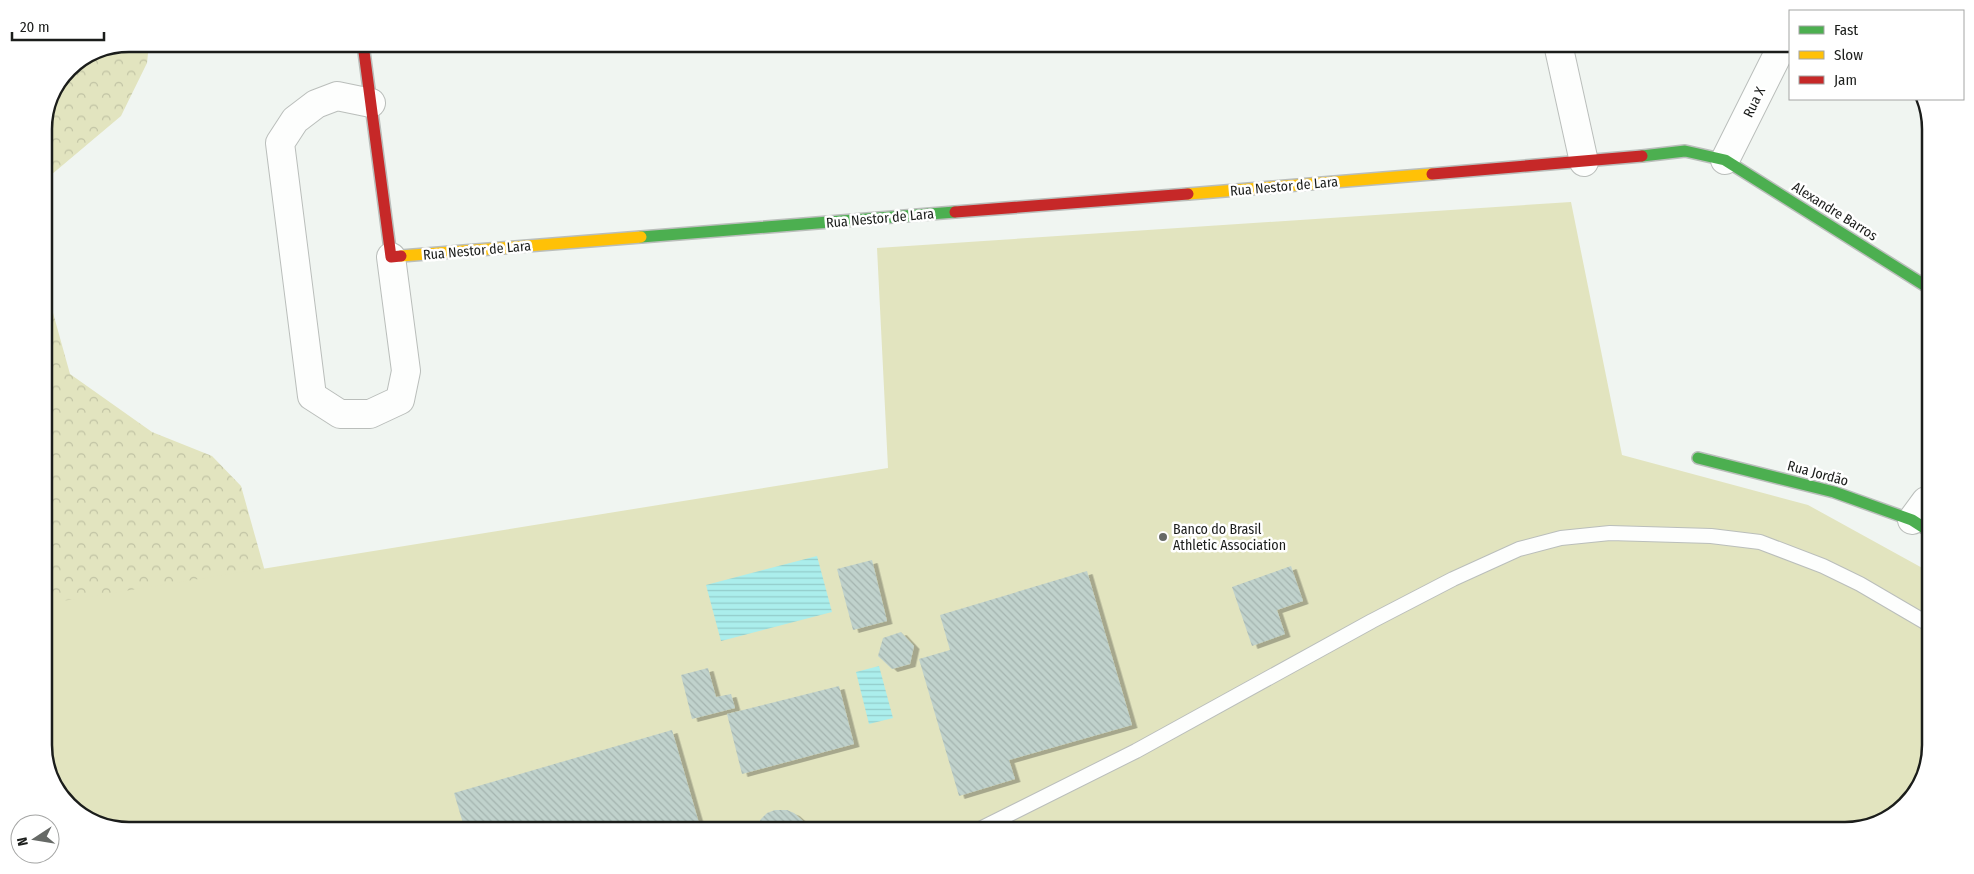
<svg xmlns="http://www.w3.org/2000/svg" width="1974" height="874" viewBox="0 0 1974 874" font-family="'Fira Sans Condensed',sans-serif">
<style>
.forest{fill:url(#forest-crowns)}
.pitch{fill:#e2e4bf}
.water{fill:url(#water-rules)}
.building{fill:url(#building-back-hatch);filter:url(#shadow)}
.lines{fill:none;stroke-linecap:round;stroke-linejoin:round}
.lane-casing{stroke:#babebb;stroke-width:16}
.street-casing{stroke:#babebb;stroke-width:30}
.fast-casing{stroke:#babebb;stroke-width:14}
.slow-casing{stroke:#babebb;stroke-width:14}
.jam-casing{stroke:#babebb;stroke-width:14}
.lane{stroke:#fdfefd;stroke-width:14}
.street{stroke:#fdfefd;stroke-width:28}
.fast{stroke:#4caf50;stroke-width:11}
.slow{stroke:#ffc107;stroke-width:11}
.jam{stroke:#c62828;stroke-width:11}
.poi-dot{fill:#666966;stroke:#fff;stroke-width:2}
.labels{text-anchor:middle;stroke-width:5;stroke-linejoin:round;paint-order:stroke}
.street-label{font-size:14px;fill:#1b1d1b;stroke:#fff}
.poi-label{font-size:14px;fill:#1b1d1b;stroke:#fff;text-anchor:start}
.rim{fill:none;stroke:#1b1d1b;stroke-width:2.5}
</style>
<defs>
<pattern id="forest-crowns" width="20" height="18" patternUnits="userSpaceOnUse" patternTransform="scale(1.25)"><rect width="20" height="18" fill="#e2e4bf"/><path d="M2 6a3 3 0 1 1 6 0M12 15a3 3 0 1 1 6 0" fill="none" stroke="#c1c3a4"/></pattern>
<pattern id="water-rules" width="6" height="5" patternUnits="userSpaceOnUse" patternTransform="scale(1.25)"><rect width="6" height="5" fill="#abeeec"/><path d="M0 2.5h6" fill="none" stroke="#93ccca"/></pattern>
<pattern id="building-back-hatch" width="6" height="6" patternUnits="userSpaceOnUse" patternTransform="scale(1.25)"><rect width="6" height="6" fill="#c0d2cc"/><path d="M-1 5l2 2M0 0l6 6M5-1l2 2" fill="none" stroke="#a4b4af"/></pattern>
<filter id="shadow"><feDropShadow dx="5.5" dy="3" stdDeviation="0" flood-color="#0004"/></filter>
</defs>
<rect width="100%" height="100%" fill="#f0f5f1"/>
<path class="forest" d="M129,44H149L147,63L121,116L51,175L45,284L70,374L152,432L212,456L241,486L264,568L277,626L129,830L97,824L61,797L44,750V124L69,69L97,50Z"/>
<path class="pitch" d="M1571,202L1622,455L1808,505L1926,570L1924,777L1892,816L1845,830H129L97,824L61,797L44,750V604L888,468L877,248Z"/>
<g class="water">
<path d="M817,556L832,612L721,641L706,585Z"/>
<path d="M879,666L893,718L869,724L856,672Z"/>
</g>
<g class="building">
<path d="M872,560L887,621L853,630L837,569Z"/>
<path d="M1291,566L1303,601L1277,610L1285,634L1252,646L1232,587Z"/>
<path d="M1087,571L1132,725L1009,760L1015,779L959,796L919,659L950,650L940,615Z"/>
<path d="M901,632L914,646L910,664L892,669L878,656L883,638Z"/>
<path d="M708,668L716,697L731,694L735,708L692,719L681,675Z"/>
<path d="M839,686L854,744L742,774L727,714Z"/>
<path d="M672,730L701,830H465L454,793Z"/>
<path d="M775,810H787L794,813L803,821L806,830H755L761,819L767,813Z"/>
</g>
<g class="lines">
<defs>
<path id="lane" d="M978,830L1136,751L1372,621L1453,579L1519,549L1561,538L1610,533L1711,536L1760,542L1823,566L1860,584L1925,622"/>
<g id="street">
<path d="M1558,44L1584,162"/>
<path d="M371,103L337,96L316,104L295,120L280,143L312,396L340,414H370L400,400L406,371L391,257"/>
<path d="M1725,160L1783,44"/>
<path d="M1912,520L1926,501"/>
</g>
<g id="fast">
<path d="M1642,156L1685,151L1725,160L1929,288"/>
<path d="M641,237L955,212"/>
<path d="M1698,458L1834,492L1912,520L1926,529"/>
</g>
<g id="slow">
<path d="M1188,194L1432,174"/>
<path d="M401,256L641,237"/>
</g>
<g id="jam">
<path d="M363,44L391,257L401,256"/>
<path d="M1432,174L1642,156"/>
<path d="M955,212L1188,194"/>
</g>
</defs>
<use href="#lane" class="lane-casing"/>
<use href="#street" class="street-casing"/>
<use href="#fast" class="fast-casing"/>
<use href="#slow" class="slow-casing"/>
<use href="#jam" class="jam-casing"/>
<use href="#lane" class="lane"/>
<use href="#street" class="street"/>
<use href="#fast" class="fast"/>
<use href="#slow" class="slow"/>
<use href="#jam" class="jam"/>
</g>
<circle class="poi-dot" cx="1163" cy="537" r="5"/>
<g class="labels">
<g class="street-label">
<text transform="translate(1754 102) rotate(-64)" y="5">Rua X</text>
<text transform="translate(1284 186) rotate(-5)" y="5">Rua Nestor de Lara</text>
<text transform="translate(1835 211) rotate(32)" y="5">Alexandre Barros</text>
<text transform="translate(880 218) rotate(-5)" y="5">Rua Nestor de Lara</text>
<text transform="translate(477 250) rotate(-5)" y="5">Rua Nestor de Lara</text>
<text transform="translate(1818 473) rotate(15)" y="5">Rua Jordão</text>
</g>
<g class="poi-label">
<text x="1173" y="534">Banco do Brasil<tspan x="1173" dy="16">Athletic Association</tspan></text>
</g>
</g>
<path d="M0 0H1974V874H0ZM129 52H1845A77 77 0 0 1 1922 129V745A77 77 0 0 1 1845 822H129A77 77 0 0 1 52 745V129A77 77 0 0 1 129 52Z" fill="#fff" fill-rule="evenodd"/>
<path class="rim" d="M129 52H1845A77 77 0 0 1 1922 129V745A77 77 0 0 1 1845 822H129A77 77 0 0 1 52 745V129A77 77 0 0 1 129 52Z"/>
<rect x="1789" y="10" width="175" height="90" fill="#ffffff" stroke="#a4a5a4"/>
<rect x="1799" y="26" width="25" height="8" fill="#4caf50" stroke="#a4a5a4"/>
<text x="1834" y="35" font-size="15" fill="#1b1d1b">Fast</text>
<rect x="1799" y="51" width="25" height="8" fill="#ffc107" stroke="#a4a5a4"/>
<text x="1834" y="60" font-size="15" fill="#1b1d1b">Slow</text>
<rect x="1799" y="76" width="25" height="8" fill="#c62828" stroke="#a4a5a4"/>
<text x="1834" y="85" font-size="15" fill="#1b1d1b">Jam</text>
<g transform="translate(35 839) rotate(258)"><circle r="24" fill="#ffffff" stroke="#a4a5a4"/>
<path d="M0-4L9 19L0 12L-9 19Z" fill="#666966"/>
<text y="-8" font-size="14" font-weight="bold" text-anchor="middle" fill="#1b1d1b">N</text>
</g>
<path d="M12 32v8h92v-8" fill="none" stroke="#1b1d1b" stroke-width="2.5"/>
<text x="20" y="32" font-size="15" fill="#1b1d1b" stroke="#ffffff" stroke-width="4" paint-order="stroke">20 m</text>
</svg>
